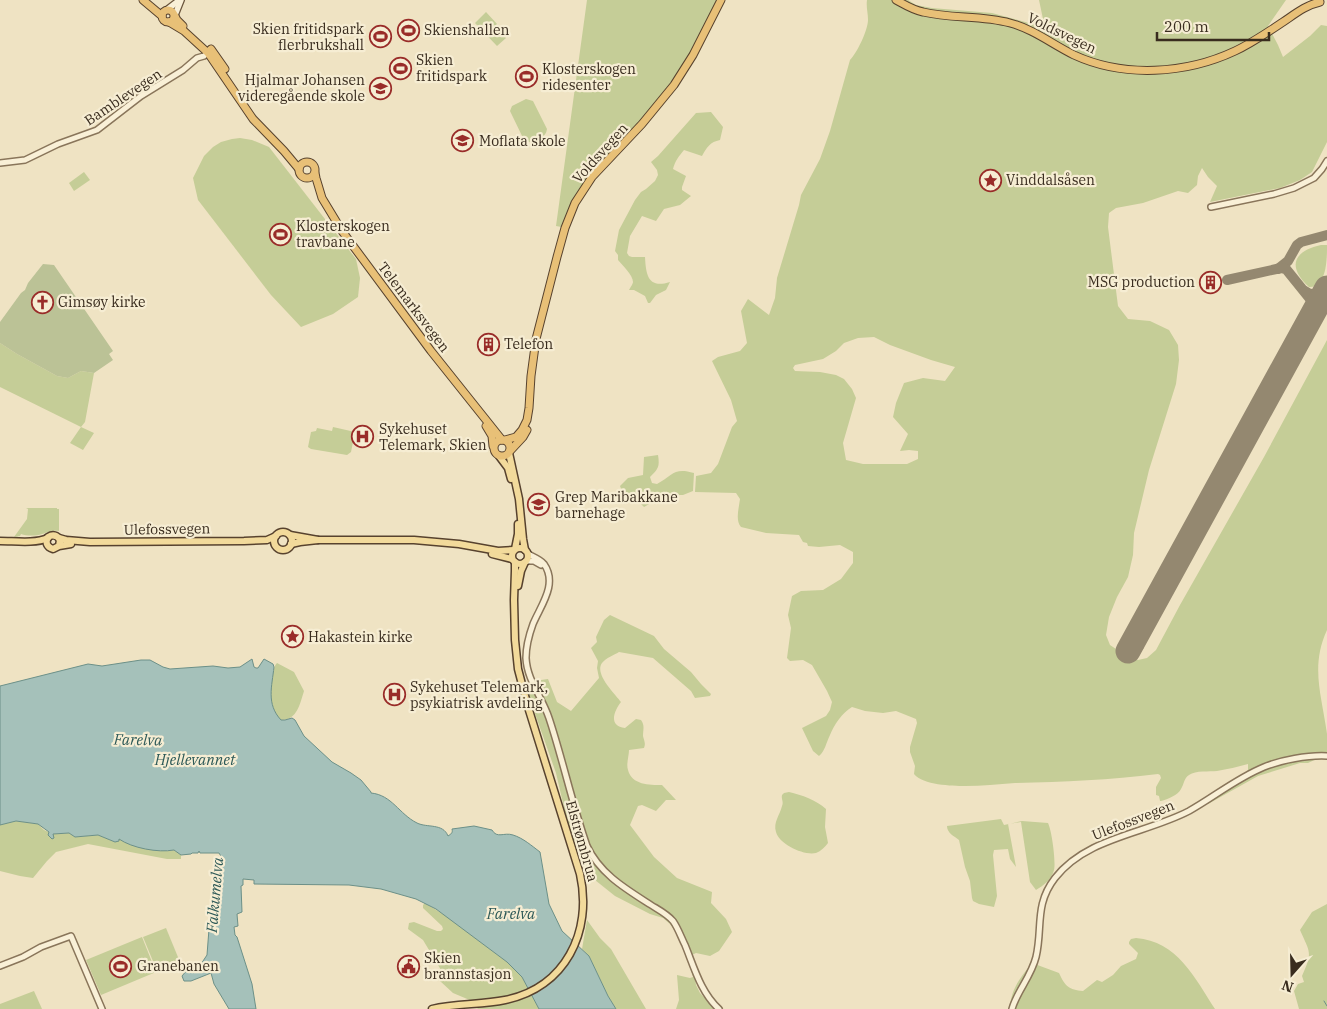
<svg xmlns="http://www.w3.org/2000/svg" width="1327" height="1009" viewBox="0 0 1327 1009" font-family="'IBM Plex Serif',serif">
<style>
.green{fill:#c5cd97;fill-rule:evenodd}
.cemetery{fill:#bbc296}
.water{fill:#a5c1ba;stroke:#6c9088}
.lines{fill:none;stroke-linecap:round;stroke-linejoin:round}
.stream{stroke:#6c9088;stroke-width:1}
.taxiway{stroke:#948870;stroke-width:10}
.runway{stroke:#948870;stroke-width:25}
.tertiary-casing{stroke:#89755a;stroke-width:8}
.secondary-casing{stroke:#6b563d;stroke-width:8}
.primary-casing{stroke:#57422e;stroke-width:9}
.trunk-casing{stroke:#57422e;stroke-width:9}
.tertiary{stroke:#f9f0d7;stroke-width:5}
.secondary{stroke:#f9f0d7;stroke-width:5.5}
.primary{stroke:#f2da9b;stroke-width:6}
.trunk{stroke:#e8c077;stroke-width:7}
.labels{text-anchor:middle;stroke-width:4.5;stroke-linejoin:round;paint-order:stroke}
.poi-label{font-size:14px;fill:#392c1e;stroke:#f6edd3;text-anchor:start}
.street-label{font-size:14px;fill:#392c1e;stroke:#f6edd3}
.water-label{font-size:15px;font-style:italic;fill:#2d5957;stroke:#f6edd3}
</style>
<rect width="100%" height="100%" fill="#efe3c3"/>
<g class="green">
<path d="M587,0H724L675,89L649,120L597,175L581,197L567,228L556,226Z"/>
<path d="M867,0H908L916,5L932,8L992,13L1029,23L1040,24L1043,19L1039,0H1286L1268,26L1278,45L1283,57L1310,36L1321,25L1327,26V142L1312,172L1300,180L1280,188L1210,202L1217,186L1208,177L1202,168L1198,176L1197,185L1188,193L1178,191L1143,203L1116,208L1109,213L1108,227L1118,306L1128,319L1150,321L1169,330L1178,345L1179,360L1176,384L1149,470L1134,533L1133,555L1128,577L1117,597L1109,617L1106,635L1110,645L1125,655L1138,660L1147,658L1156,650L1180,605L1264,457L1327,340V630C1310,667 1322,696 1327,734C1327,740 1327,747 1327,754L1308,763H1300L1258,776L1208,804L1199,802L1241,776L1248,770V764C1238,767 1227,769 1217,771C1209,772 1196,770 1189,775C1184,778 1184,784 1181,789C1178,795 1168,799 1161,801H1160L1159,796L1156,795V787L1161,778L1160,775L1158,774C1110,780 1063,782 1015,783C998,784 982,786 965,786C952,786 923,785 914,774L915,766L910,752V747L917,723L916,719L896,711L883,713L865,711L852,707C842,713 834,725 830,735C826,743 825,751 819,756L813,751L802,728L826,716L830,710L832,702L827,691L812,665L803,660L790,661L787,658L791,628L788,615L792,596L801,591L823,590L841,579L853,563V552L840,545L819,547L808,546L807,543L803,542L799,535L766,533L741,527C735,520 739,508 740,499L736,493L695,492L696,476L711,473L718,464L732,427L737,421L731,400L712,361L718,357L740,351L747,343L741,311L748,299L769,315L775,298L777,278L799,205L801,195L820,159L830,131L850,60C857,53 868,30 868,20C868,13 866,7 867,0ZM874,337L890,345L931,360L955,367L945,381L923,378L904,383L896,403L893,417L908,434L900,451L909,450L918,451V459L907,464H863L846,460L843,443L856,398L852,389L844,379L836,375L820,372L795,371L793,368L795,365L823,359L836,351L844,343L858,338Z"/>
<path d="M486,12L497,24L495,26L506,38L497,46L475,23Z"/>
<path d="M526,99L533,101L547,129C546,138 537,139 530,142L524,140L510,111L512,106Z"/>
<path d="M711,112L723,127L720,140C710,142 707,147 702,156L684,150C679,156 675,161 673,169L686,176L682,187V190L691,196L680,205L664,209L656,221L642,216L630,236L627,253L629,256L632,257H645C646,275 648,289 670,282L666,290L656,295L650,303H648L645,296L634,290H629C630,288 633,284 633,282C633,275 622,265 618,260V255L615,251L619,230L635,200L641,192L646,189L655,181L658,175L657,170L651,162L658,156L696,113Z"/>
<path d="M240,138L252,140L269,147L356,259L360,278L358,297L333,314L301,327L271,295L198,200L193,178L204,156L213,147L221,142L232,139Z"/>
<path d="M84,172L90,180L74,191L69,183Z"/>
<path d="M1321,245H1327C1327,258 1327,288 1309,287C1287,267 1293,251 1321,245Z"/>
<path d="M0,343L17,354L57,376L68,378L81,371L94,373L85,422L81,427L94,433L83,450L70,443L81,427L0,387Z"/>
<path d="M333,427L355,432L351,452L347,455L311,449L308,447L311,432L316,431L317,428L332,431Z"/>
<path d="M658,455C660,467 658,469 650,477L652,483L657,484C673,475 674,467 694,473L693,491L683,495H665L644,507L636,499H625L620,486L628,478L643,475L644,457Z"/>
<path d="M26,508H57V509H59V531C52,530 49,532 42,534C36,536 27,536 21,534L20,536L14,537L27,519L28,509Z"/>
<path d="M610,615L654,636L664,649L691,672L701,684L711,694L710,696L695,698L691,691L653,658L619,652C614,655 606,658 602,663C594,674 615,694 621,702C614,711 608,726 625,728L636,719L641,720C645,726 643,729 643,736C644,741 646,743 644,748L629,750C629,756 626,764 628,770C632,785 649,785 662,785L676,800H666L656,811L642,805L638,806L630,825L654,857L677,878L712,892L711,903L726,919L732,932L719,951L710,956L696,953L692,955L696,985L700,993L715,1009H676L679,1000L677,975L690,978L693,977L686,953L677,934L670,924L663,918L650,914L615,896L590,876L578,857L566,816L556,773L527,691L541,680L548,679L557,702L571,711L599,678L597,668L598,661L591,648L597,642L596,637L604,620Z"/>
<path d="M277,663L294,672L304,691C300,704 297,721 280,720C269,707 269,693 272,678C274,672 273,667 277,663Z"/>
<path d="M789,792C802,795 816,800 826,809L825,827L828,843C825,847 821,851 816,853C804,856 779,844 776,832C773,822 780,815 782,806C784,802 781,799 782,795L784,793Z"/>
<path d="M1001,819L1004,825L1022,821L1048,823C1052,831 1056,863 1054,870C1052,879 1043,886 1036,890L1030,882L1021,822L1008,824L1016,867L1010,859L1008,849L994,850L993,855L997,896L994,907L979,904L973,901L972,898L970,881L965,867L959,840C954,836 947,833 947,826Z"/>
<path d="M16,821L38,824L44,830L53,834L69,833L75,837L98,835L115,842L119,839L167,851L174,850L181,855V859H167L88,844L56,852L47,861L33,878L20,876L0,871V825Z"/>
<path d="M425,903L446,916L507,962L522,977L539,1009H478L472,1001L453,993L440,981L442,977L441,970L423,940L408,929L409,923L414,922L437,931H441L443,929L442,926L423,908V905Z"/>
<path d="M1327,904V1009H1299L1294,991L1298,984L1304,982L1302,976C1313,952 1310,953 1300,930L1312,912Z"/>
<path d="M587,920L600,938L611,949L646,1009H616L608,996L589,956L582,949Z"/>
<path d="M166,928L180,962L157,971L143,937Z"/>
<path d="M142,937L156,972L101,995L86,960Z"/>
<path d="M1136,938C1177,941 1195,978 1215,1009H1009C1013,986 1018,981 1032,963L1059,973C1065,986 1069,990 1083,991L1097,980L1102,982L1113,975L1121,966L1136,959L1138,953L1129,944V942L1131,939Z"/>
<path d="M34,991L42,1009H0V1004Z"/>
</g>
<path class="cemetery" d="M43,264L54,265L113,351L109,354L113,360L94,373L81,371L68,378L57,376L17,354L0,343V322L21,293L25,290L28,283Z"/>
<path class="water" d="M252,659L254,667L256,668H258L264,659L273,664L274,667C272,686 266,704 281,720H285L292,718L295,720L304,736L332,762L351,773L361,780L371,792V793C392,795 399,814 417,823C427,828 443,823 448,836C451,834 453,833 452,829L474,826L492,830C497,839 504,832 513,835C523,838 532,846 540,852L549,904L562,931L589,956L608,996L616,1009H539L522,977L507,962L436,909L416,899L381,889L349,885L254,884V880L243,879V885L241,886L242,912L237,914L238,926L234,927L235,935L237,937L252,984L256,1009H229L214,984L211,973L191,981H184L182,976L188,969L199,967L207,955L210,916L220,863L222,861V858L219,853H200L199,851L198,853H192L191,854L181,855L174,850C158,853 132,848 119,839V841L115,842L98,835L75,837L69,833L53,834L54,838L52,839L48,835L49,832L38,824L16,821L0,825V686L88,664L102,666L141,660H150L163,667L170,669L213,666L228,668L240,667Z"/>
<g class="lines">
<path class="stream" d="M1324,1001L1327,1006"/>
<g class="taxiway">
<path d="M1278,269L1288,261L1297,245L1301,242L1327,235"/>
<path d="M1227,280L1281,268L1286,269L1311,300L1312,308L1310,319"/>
<path d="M1305,291C1313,297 1320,294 1327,287"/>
<path d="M1138,633L1139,646L1136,649L1131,648L1129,646L1128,642L1139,622L1147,617"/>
</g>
<path class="runway" d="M1128,651L1327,288"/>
<defs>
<g id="tertiary">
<path d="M0,163L25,160L58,144L97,130L141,96L183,70L197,58L204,56L208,53L209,50"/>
<path d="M1211,207L1274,194L1294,188L1314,178L1322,169L1327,161"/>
<path d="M528,554C533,557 540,559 544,564C558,584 541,605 533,624C529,635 526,646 526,658C527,680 542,697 549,718C563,760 572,804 587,846C600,874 626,889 651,905C659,910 667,914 673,921C678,928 681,937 685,945C694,967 701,993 719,1009"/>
<path d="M526,561H534L541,565"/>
<path d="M0,966L23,957L41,947L71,936L102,1009"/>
<path d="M1012,1009C1017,991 1031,977 1036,957C1043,928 1034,905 1055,878C1087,837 1145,834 1189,811C1214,797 1237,778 1264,767C1281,760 1308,755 1327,756"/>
</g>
<g id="secondary">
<path d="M168,9L177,2"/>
<path d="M175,15L181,0"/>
</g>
<g id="primary">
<path d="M509,453L519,499L523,539L525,550"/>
<path d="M499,456L508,468L511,479"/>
<circle cx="283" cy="541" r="9"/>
<path d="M290,535L318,540L300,542L291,544"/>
<path d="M59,538L66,540L90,542L244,541L267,540L276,536"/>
<path d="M318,540H414L459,544L498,551L514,550"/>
<path d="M0,541C15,541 34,544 48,538"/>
<path d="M59,546L60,540C57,535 53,534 48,537C45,543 47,547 53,549L59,546L71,544"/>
<circle cx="520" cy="556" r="8"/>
<path d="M515,549L518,534V524"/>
<path d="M492,554L512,559"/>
<path d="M518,586L521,571L525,562"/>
<path d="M432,1009C456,1003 481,1005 505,1000C565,988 593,932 580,874L528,707L518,669L515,640L514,600L515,571V562"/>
</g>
<g id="trunk">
<path d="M143,0L162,16"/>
<path d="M896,0C905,5 913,10 923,12C952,19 981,15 1010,23C1033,29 1052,44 1074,55C1124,78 1186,74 1235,51C1252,43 1268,32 1283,22C1295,14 1306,5 1320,2"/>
<circle cx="168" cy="16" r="6"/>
<path d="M175,16L177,20L183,26"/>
<path d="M169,22L184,31L208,53L253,119L284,151L299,169"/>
<path d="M211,49L225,69"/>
<circle cx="307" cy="170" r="8"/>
<path d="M315,173L316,178L322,198L342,231L431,351L502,440"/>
<path d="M486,426L492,436L493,446"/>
<circle cx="502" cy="448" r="8"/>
<path d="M505,440L516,437L522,430L527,420L529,408L531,376L536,339L557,257L565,228L575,203L592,177L642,124L674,85L693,55L721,0"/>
<path d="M510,451L523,437L527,430"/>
</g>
</defs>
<use href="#tertiary" class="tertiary-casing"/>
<use href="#secondary" class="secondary-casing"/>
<use href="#primary" class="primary-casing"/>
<use href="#trunk" class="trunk-casing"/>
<use href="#tertiary" class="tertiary"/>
<use href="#secondary" class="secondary"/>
<use href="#primary" class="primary"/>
<use href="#trunk" class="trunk"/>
</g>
<defs>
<symbol id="stadium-ring" viewBox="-11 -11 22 22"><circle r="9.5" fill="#f6edd3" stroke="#992c29" stroke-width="1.5"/><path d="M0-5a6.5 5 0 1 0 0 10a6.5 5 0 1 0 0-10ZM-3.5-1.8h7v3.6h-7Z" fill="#992c29"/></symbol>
<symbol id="school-ring" viewBox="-11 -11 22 22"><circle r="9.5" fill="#f6edd3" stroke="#992c29" stroke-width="1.5"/><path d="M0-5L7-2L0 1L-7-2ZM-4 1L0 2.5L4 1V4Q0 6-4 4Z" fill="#992c29"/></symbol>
<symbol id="sight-ring" viewBox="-11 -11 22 22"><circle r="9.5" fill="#f6edd3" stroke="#992c29" stroke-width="1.5"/><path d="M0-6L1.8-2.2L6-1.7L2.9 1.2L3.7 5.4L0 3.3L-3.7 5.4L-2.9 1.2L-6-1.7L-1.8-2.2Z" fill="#992c29"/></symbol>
<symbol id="building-ring" viewBox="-11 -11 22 22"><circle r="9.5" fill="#f6edd3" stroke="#992c29" stroke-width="1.5"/><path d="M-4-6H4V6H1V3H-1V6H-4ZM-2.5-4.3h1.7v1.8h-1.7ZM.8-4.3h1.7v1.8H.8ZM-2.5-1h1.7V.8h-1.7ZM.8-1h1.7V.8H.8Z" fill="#992c29"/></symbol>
<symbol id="church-ring" viewBox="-11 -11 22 22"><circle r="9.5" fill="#f6edd3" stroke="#992c29" stroke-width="1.5"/><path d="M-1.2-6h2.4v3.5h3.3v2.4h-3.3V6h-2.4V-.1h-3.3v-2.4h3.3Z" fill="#992c29"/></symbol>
<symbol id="hospital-ring" viewBox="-11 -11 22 22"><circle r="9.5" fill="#f6edd3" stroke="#992c29" stroke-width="1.5"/><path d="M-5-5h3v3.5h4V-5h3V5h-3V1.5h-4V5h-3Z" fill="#992c29"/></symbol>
<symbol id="civic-ring" viewBox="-11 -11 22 22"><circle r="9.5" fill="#f6edd3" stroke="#992c29" stroke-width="1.5"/><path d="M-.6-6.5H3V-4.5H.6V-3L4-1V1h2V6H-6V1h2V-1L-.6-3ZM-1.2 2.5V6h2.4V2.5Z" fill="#992c29"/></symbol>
</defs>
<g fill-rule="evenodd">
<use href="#stadium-ring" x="396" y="18" width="25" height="25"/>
<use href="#stadium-ring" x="368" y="24" width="25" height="25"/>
<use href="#stadium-ring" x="388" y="56" width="25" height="25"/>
<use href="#stadium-ring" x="514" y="64" width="25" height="25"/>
<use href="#school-ring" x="368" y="76" width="25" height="25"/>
<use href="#school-ring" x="450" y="128" width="25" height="25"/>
<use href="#sight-ring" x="978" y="168" width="25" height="25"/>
<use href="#stadium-ring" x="268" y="222" width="25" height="25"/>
<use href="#building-ring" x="1198" y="270" width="25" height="25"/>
<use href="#church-ring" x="30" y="290" width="25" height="25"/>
<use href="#building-ring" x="476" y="332" width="25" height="25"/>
<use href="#hospital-ring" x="350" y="424" width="25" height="25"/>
<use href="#school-ring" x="526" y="492" width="25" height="25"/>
<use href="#sight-ring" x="280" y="624" width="25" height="25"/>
<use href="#hospital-ring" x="382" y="682" width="25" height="25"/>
<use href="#stadium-ring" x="108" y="954" width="25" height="25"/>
<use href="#civic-ring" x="396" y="954" width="25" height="25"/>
</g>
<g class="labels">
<g class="poi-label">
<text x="364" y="34" text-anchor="end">Skien fritidspark<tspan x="364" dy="16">flerbrukshall</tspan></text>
<text x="424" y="35">Skienshallen</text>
<text x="416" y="65">Skien<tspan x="416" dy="16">fritidspark</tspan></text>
<text x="542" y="74">Klosterskogen<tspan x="542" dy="16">ridesenter</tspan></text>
<text x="365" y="85" text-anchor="end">Hjalmar Johansen<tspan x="365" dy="16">videregående skole</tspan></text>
<text x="479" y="146">Moflata skole</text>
<text x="1006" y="185">Vinddalsåsen</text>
<text x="296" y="231">Klosterskogen<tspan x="296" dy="16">travbane</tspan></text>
<text x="1195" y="287" text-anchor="end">MSG production</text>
<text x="58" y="307">Gimsøy kirke</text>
<text x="504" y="349">Telefon</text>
<text x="379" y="434">Sykehuset<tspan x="379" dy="16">Telemark, Skien</tspan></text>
<text x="555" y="502">Grep Maribakkane<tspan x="555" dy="16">barnehage</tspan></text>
<text x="308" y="642">Hakastein kirke</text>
<text x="410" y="692">Sykehuset Telemark,<tspan x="410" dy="16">psykiatrisk avdeling</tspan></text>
<text x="424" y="963">Skien<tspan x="424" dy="16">brannstasjon</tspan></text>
<text x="137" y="971">Granebanen</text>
</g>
<g class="street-label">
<text transform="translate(1062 33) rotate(26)" y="5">Voldsvegen</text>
<text transform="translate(123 97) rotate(-34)" y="5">Bamblevegen</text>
<text transform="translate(600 153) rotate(-48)" y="5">Voldsvegen</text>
<text transform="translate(414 307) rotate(53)" y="5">Telemarksvegen</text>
<text transform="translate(167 529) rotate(-1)" y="5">Ulefossvegen</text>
<text transform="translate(1133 820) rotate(-21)" y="5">Ulefossvegen</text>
<text transform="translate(582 841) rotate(74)" y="5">Elstrømbrua</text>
</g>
<g class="water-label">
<text transform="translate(138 740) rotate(1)" y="5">Farelva</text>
<text x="195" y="765">Hjellevannet</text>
<text transform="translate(215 895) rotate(-85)" y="5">Falkumelva</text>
<text x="511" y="919">Farelva</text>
</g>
</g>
<g transform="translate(1292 974) rotate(200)" stroke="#f6edd3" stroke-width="4" paint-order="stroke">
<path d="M0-4L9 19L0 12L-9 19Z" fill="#392c1e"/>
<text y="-8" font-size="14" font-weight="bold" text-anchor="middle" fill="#392c1e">N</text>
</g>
<path d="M1157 32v8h112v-8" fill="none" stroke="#392c1e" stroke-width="2.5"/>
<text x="1164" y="32" font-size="15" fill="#392c1e" stroke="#f6edd3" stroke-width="4" paint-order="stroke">200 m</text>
</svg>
